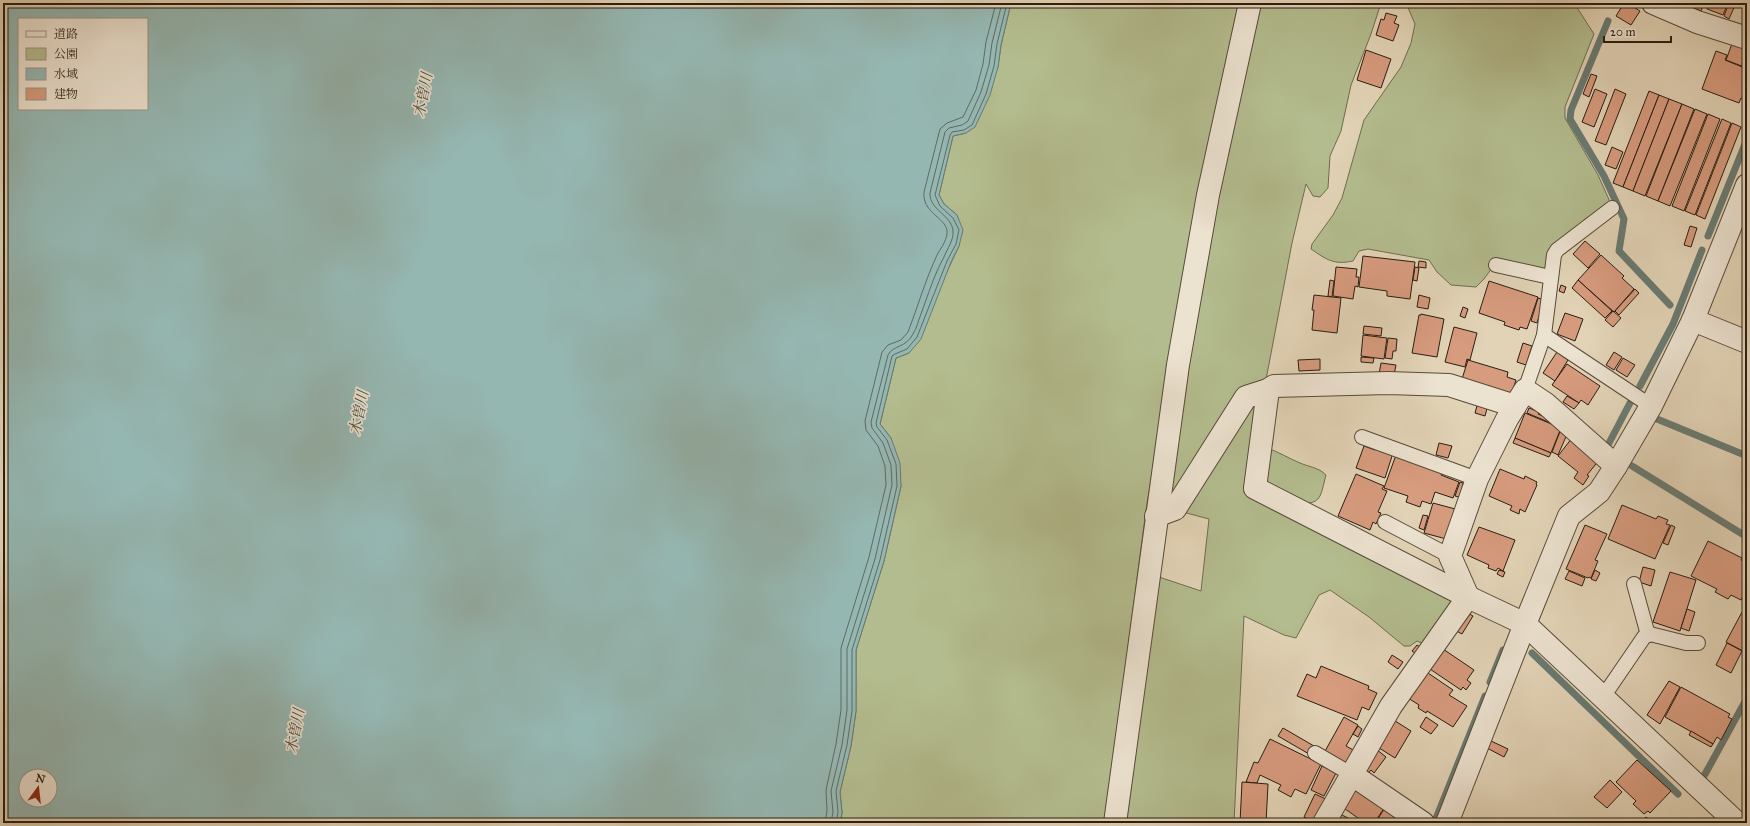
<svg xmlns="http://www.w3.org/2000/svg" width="1750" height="826" viewBox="0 0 1750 826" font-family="'IM FELL Great Primer','Noto Serif JP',serif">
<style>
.green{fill:#b3bc8e;stroke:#6e6d50}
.water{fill:#95b7b2;stroke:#6a7a72;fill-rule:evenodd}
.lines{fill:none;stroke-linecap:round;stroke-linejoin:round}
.shore{stroke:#5f6a62;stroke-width:1}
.stream{stroke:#6a7a72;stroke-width:7}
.building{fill:#d79b7e;stroke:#291e11}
.service-casing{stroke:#574b3a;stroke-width:16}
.minor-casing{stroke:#574b3a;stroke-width:24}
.tertiary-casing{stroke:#574b3a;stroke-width:24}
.service{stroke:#ece2d0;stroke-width:14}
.minor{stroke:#ece2d0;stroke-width:22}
.tertiary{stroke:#ece2d0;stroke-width:22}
.labels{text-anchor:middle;stroke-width:3.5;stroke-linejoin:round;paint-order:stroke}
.water-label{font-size:15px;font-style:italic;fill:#494c41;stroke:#ece2d0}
</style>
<rect width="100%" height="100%" fill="#e2d3b6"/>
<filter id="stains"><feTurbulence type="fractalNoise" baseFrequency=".005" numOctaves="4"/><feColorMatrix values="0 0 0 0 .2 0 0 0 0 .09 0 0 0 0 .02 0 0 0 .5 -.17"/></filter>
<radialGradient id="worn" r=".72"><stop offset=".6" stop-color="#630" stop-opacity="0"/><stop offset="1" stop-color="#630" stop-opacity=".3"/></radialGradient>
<g class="green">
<path d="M1011,3H1243L1188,249L1146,510L1105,823H840L842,813L840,792L851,746L856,711V650L884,561L901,486L891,438L880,424L896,358L909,353L959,246L957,215L944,204L939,195L953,136L966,133L998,67L1001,45Z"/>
<path d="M1259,3H1381L1371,34L1351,85L1341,131L1330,156L1328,188L1320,197L1313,196L1306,184L1292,243L1265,385L1167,504L1193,326L1213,220Z"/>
<path d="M1406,3H1574L1594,34L1565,107V118L1598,175L1611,204L1554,249L1548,274L1492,268L1484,279L1476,287L1451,285L1437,272L1429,260L1368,249L1359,251L1353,261C1334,265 1327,260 1311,249L1312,244L1333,215L1342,198L1364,120L1401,67L1411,43L1415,24Z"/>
<path d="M1247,403L1260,405L1250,494L1458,598L1426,645L1417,641L1410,646H1404L1369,617L1330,590L1319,595L1296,638L1284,635L1244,616L1234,823H1125L1159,577L1201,591L1209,519L1179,511Z"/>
<path d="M1267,448C1279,452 1288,458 1300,463C1309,467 1318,467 1326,475C1324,481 1323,490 1320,496C1310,515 1274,490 1261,484Z"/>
</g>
<path class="water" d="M3,3H1011L1001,45L998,67L990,95L975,127L966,133L953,136L939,195L944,204L957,215L963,230L959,246L951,262L921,339L909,353L896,358L880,424L891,438L900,463L901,486L884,561L856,650V711L851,746L840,792L842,813L840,823H3ZM19,19H147V109H19ZM26,776H50V800H26Z"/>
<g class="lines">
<g class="shore">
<path d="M825,823L827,811L826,790L836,744L841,710V648L869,557L886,485L885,466L878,446L866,430L865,421L882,352L888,345L901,340L908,332C918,306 926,278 938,253C942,247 948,238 947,230C944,217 922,212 924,192L940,129L947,123L963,117L976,90L983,64L986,42L996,3"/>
<path d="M831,823L833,812L831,791L842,745L847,710V649L875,559L892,485L891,465L883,443L872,428L871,422L888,355C893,345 906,348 913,334C917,328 918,321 921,314C928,295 934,275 944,257C947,249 954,240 953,231C952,215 929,210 930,193L945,132L949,128L962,125L968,121L981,92L989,65L992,43L1002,3"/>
<path d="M836,823L838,812L836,791L847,745L852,711V650L880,560L897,486L896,464L887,440L877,427L876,423L892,356L895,354L907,349L917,337L947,261L956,244L959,230L953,218L940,206L935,195L950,135L952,132L964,130L972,125L986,94L994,66L997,44L1007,3"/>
</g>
<g class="stream">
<path d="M1608,21L1571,110L1570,119L1604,176L1624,219L1619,251L1670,305"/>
<path d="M1708,236L1747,139"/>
<path d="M1746,237H1747"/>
<path d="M1640,386L1673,324L1702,250"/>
<path d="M1657,419L1747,456"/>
<path d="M1608,445L1631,401"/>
<path d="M1632,466L1747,537"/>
<path d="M1532,653L1678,794"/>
<path d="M1490,682L1503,650"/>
<path d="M1704,776L1747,698"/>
<path d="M1435,821L1485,696"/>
</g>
</g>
<g class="building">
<path d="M1624,3H1627L1640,11L1631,25L1616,16Z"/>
<path d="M1683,3H1704L1701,11Z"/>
<path d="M1709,3H1728L1723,15L1707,9Z"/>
<path d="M1729,3H1736L1729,19L1724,16Z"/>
<path d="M1386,13L1397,16L1394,23L1399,25L1393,41L1376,35L1381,19L1384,20Z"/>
<path d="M1733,41L1747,46V68L1726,60Z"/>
<path d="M1366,50L1391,59L1381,88L1357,80Z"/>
<path d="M1716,51L1727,55L1725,60L1747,69V92L1744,99L1741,98L1739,103L1702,89Z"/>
<path d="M1591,74L1597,76L1589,97L1583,94Z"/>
<path d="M1595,89L1607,94L1594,127L1582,122Z"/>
<path d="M1615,89L1626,94L1606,145L1595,141Z"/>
<path d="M1649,91L1659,95L1623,187L1613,183Z"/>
<path d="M1659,95L1669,99L1633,191L1623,187Z"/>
<path d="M1669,99L1682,104L1645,196L1633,191Z"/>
<path d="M1682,104L1694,109L1658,201L1646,196Z"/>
<path d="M1695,109L1707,114L1670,206L1658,201Z"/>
<path d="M1708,114L1720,119L1684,211L1672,206Z"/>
<path d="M1722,119L1731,123L1695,215L1685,211Z"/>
<path d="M1732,123L1741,127L1705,219L1696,215Z"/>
<path d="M1612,147L1623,152L1616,169L1605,165Z"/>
<path d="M1690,226L1697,228L1691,247L1684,245Z"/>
<path d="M1585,241L1600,254L1588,268L1573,254Z"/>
<path d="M1601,255L1624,276L1622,278L1634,289L1614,312L1578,280Z"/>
<path d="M1363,256L1415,262L1410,299L1387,296V291L1359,287Z"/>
<path d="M1419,261L1426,262V268L1418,267Z"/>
<path d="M1336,267L1357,269L1356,277H1359L1358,287L1355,286L1353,299L1333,296Z"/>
<path d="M1415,267L1419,268L1417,281L1413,280Z"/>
<path d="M1330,280L1334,281L1332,297L1328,296Z"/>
<path d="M1578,280L1612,311L1605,318L1572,288Z"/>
<path d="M1489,281L1538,297L1527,329L1520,327L1519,330L1504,325L1505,322L1479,313Z"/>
<path d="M1561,285L1566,287L1564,293L1559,291Z"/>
<path d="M1635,289L1639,293L1619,315L1615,311Z"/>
<path d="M1314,295L1341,298L1337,333L1312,330L1314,310H1312Z"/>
<path d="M1419,295L1430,298L1428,309L1417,307Z"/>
<path d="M1538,298L1544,300L1537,323L1531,321Z"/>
<path d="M1463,307L1468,309L1465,318L1460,316Z"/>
<path d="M1613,311L1621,318L1613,327L1605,320Z"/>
<path d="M1565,313L1583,319L1575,341L1557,334Z"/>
<path d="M1421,314L1444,319L1437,357L1412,353L1419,315H1421Z"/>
<path d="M1364,326L1382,328L1381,336L1363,334Z"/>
<path d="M1454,327L1477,333L1470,360L1467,359L1465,367L1445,362Z"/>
<path d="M1363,335L1387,338L1384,359L1361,356Z"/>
<path d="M1388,338L1397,339L1396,351H1393L1392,359L1385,358Z"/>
<path d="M1523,343L1532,346L1526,365L1517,362Z"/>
<path d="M1557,352L1568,360L1555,381L1543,373Z"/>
<path d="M1614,352L1622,357L1614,370L1606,365Z"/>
<path d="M1361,357L1374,358L1373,363L1361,362Z"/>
<path d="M1623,358L1635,365L1627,377L1616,370Z"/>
<path d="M1320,359V370L1299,371L1298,360Z"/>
<path d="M1468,360L1508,372L1507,377L1516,380L1511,396L1461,382Z"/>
<path d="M1381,363L1396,365L1394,375L1379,374Z"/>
<path d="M1567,364L1600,386L1588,405L1581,400L1579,403L1552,385Z"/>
<path d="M1567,396L1579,403L1574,409L1563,402Z"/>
<path d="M1478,402L1488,405L1485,416L1475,413Z"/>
<path d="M1529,408L1539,412L1538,414L1554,421L1553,424L1527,413Z"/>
<path d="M1525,413L1561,428L1551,453L1515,438Z"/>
<path d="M1561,429L1568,432L1558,455L1552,452Z"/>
<path d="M1515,438L1551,453L1549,457L1513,443Z"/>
<path d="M1572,438L1600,459L1587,475L1589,476L1583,485L1574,478L1578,472L1558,456Z"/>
<path d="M1439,443L1452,446L1448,458L1436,455Z"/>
<path d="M1364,446L1375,450L1376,447L1393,453L1385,478L1356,468Z"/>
<path d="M1396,455L1443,471L1441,475L1459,482L1453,498L1435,492L1431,504L1422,501L1420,507L1406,502L1408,496L1384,488Z"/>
<path d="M1500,469L1524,479L1525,476L1537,482L1536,484L1537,485L1525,512L1520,509L1519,514L1510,510L1512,506L1489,496Z"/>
<path d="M1356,474L1384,486L1382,489L1387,491L1378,512L1381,513L1376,524L1373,522L1370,530L1338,516Z"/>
<path d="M1460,482L1463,483L1462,487L1465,488L1462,498L1455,496Z"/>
<path d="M1433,503L1459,510L1450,540L1424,533Z"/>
<path d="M1622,505L1656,519L1658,516L1668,520L1666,524L1670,525L1655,559L1608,539Z"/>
<path d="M1423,515L1428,516L1424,530L1419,528Z"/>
<path d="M1585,525L1607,534L1595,560L1598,561L1591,578L1589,577L1588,578L1566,569Z"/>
<path d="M1671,525L1675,527L1668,545L1663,543Z"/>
<path d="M1479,527L1515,540L1503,571L1498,568L1496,571L1488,568L1489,565L1467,555Z"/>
<path d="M1708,541L1742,558L1741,560L1747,563V588L1741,600L1731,595L1728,599L1715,592L1717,589L1691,576Z"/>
<path d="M1643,567L1655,570L1651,586L1639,582Z"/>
<path d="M1499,570L1505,572L1503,577L1497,574Z"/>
<path d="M1595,570L1600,573L1596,581L1591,579Z"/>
<path d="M1569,571L1585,578L1582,586L1565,579Z"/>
<path d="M1670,572L1696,580L1680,631L1653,622Z"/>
<path d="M1687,609L1695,612L1689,631L1681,628Z"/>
<path d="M1464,611L1473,616L1462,634L1453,629Z"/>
<path d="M1742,612L1747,614V647L1745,652L1726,642Z"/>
<path d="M1727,643L1742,651L1731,673L1716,665Z"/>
<path d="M1417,645L1423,649L1419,656L1412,651Z"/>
<path d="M1440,647L1474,670L1467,680L1471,683L1466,690L1463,687L1461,690L1427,667Z"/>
<path d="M1392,655L1403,662L1398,669L1388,662Z"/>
<path d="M1321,666L1369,686L1368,689L1377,693L1369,710L1362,707L1357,720L1297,696L1307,674L1316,678Z"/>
<path d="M1425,671L1453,690L1449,695L1467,706L1453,727L1427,711L1426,713L1418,708L1419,705L1408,698Z"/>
<path d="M1669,681L1680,687L1660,724L1647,715Z"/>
<path d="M1681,687L1730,714L1728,717L1732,719L1721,740L1717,737L1713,744L1665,717Z"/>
<path d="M1344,717L1358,725L1346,746L1355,751L1347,765L1324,753Z"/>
<path d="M1426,717L1438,725L1431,734L1420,727Z"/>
<path d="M1392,719L1411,731L1395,758L1376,746Z"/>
<path d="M1358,726L1362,729L1358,737L1353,734Z"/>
<path d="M1283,728L1314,746L1309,754L1278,736Z"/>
<path d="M1691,731L1713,744L1711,747L1689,735Z"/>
<path d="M1270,739L1321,764L1306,794L1295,789L1291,797L1278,790L1281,785L1260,775L1257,783L1246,782L1254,762L1258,763Z"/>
<path d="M1491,741L1508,749L1504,757L1487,748Z"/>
<path d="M1376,749L1386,757L1374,773L1371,770L1367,775L1361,770Z"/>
<path d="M1637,760L1671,791L1650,813L1648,811L1644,814L1633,804L1636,801L1616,782Z"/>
<path d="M1322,766L1336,773L1324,796L1311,790Z"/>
<path d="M1610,780L1622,792L1607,808L1594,797Z"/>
<path d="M1242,782L1268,784L1266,823H1240Z"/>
<path d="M1358,784L1387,804L1374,823H1365L1341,806Z"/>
<path d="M1315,794L1328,800L1317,823L1304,817Z"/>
<path d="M1387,805L1413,823H1375Z"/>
<path d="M1336,812L1358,823H1330Z"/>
<path d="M1646,817L1653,823H1644L1642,821Z"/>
</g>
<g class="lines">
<defs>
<g id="service">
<path d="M1496,265L1550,277"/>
<path d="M1544,335L1651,406"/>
<path d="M1525,390L1544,335L1554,255L1557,250L1612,208"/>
<path d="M1362,437L1477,479"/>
<path d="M1385,522L1450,556"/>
<path d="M1634,584L1648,635"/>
<path d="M1603,697L1644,637L1650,634L1686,643H1698"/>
<path d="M1315,753L1351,774"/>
</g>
<g id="minor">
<path d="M1653,3L1697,22L1747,38"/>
<path d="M1693,320L1747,342"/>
<path d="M1268,390L1274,386L1388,383L1449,385L1515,406"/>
<path d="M1156,516L1175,509L1246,397L1268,390L1255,488L1468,597L1525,624L1737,823"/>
<path d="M1351,774L1423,823"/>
<path d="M1324,823L1391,706L1468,597L1450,556L1477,479L1507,419L1525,390L1546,404L1616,466"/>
<path d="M1447,823L1525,624L1569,516L1599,492L1616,466L1651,406L1693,320L1747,185"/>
</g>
<path id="tertiary" d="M1115,823L1178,365L1208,195L1250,3"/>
</defs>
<use href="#service" class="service-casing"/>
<use href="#minor" class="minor-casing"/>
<use href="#tertiary" class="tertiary-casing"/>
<use href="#service" class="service"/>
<use href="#minor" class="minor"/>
<use href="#tertiary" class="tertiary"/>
</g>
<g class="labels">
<g class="water-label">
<text transform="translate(423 95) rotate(-79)" y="5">木曽川</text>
<text transform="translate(359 413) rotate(-79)" y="5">木曽川</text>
<text transform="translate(295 731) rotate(-79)" y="5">木曽川</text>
</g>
</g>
<rect width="1750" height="826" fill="none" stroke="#e2d3b6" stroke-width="16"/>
<rect x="4" y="4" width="1742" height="818" fill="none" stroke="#291e11" stroke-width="2"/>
<rect x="8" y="8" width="1734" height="810" fill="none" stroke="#291e11"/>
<rect x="18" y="18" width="130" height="92" fill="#ece2d0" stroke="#9e9484"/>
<rect x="26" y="31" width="20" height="6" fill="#ece2d0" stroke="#9e9484"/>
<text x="54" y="38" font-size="12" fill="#291e11">道路</text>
<rect x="26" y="48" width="20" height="12" fill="#b3bc8e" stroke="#9e9484"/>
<text x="54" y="58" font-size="12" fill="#291e11">公園</text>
<rect x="26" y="68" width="20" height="12" fill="#95b7b2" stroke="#9e9484"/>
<text x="54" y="78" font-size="12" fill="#291e11">水域</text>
<rect x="26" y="88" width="20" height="12" fill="#d79b7e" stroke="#9e9484"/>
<text x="54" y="98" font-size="12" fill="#291e11">建物</text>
<g transform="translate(38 788) rotate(15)"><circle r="19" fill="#ece2d0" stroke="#9e9484"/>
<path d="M0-3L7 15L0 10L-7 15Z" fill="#8f2418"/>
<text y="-6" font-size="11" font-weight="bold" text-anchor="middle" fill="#291e11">N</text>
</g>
<path d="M1604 36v6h67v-6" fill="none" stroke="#291e11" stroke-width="2"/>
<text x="1610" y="36" font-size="12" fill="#291e11" stroke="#ece2d0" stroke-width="3" paint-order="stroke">20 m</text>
<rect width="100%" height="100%" filter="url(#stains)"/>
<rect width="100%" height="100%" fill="url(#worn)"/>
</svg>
